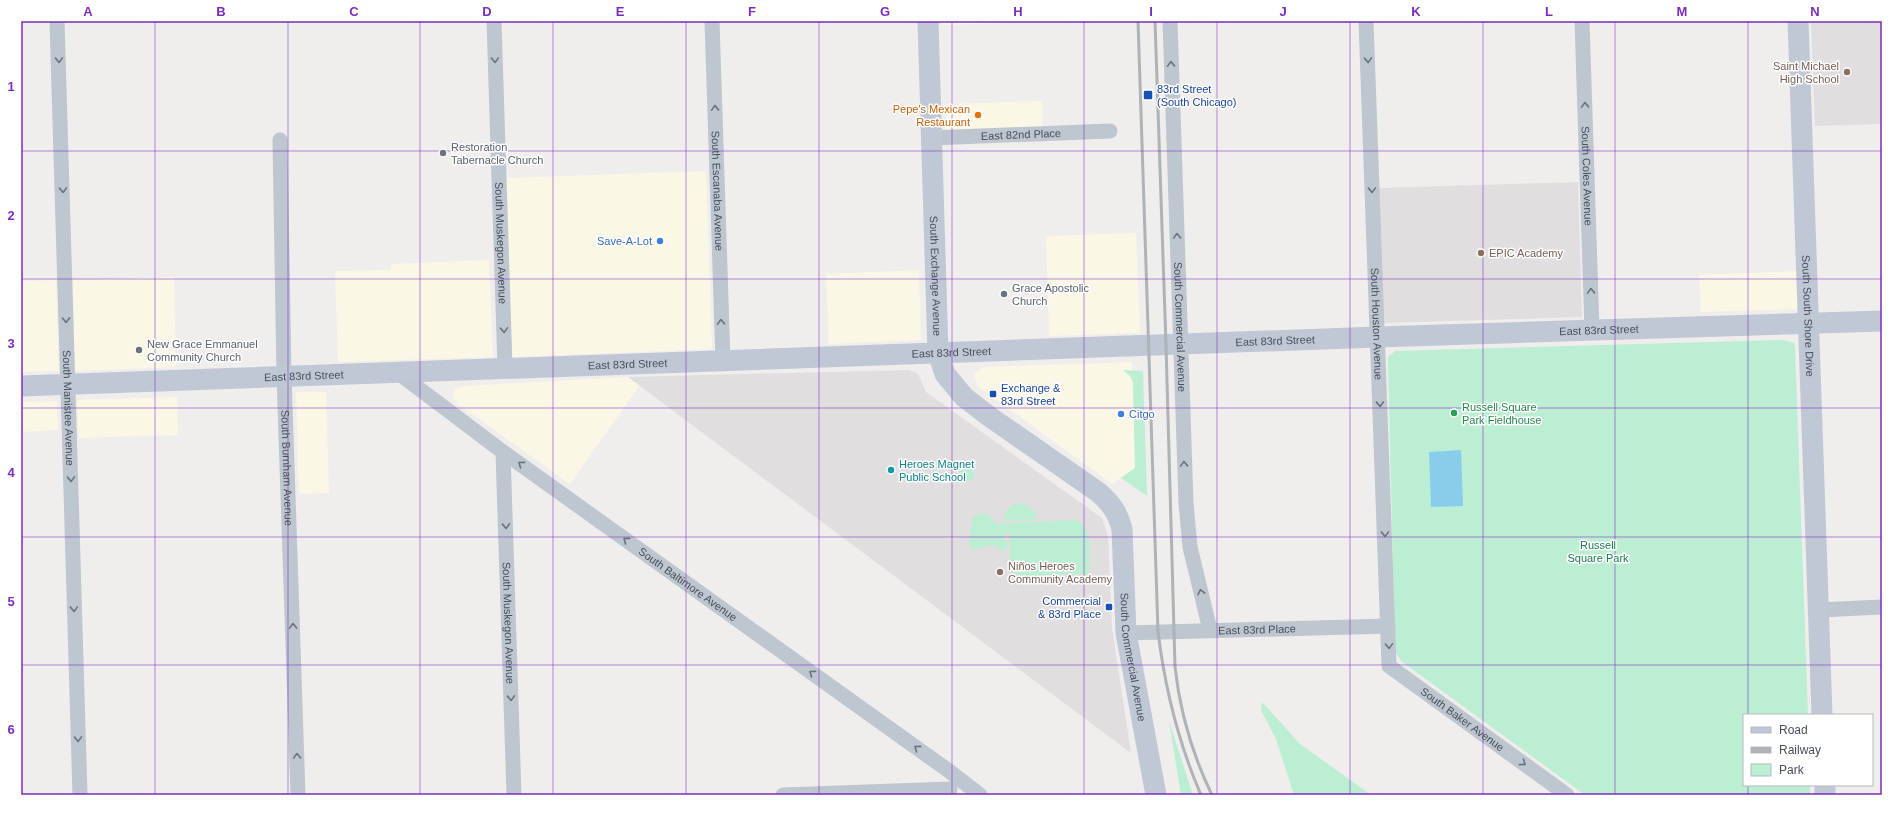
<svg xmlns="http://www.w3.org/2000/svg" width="1903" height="816" viewBox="0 0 1903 816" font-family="Helvetica,sans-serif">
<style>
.commercial{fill:#fbf7e6}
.education{fill:#e1dedf}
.green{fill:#bbeed3}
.water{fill:#89cdea}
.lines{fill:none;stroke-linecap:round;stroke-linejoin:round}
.street{stroke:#bec6cf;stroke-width:15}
.secondary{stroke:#c0c8d6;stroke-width:21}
.rail{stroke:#afb2b7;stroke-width:3}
.oneway{stroke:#6a737d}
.grid{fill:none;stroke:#7b2cbf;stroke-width:1;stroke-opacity:0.55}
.education-dot{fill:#8d6e63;stroke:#fff;stroke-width:1.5}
.transit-dot{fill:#1a4fb4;stroke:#fff;stroke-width:1.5}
.food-dot{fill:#e8710a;stroke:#fff;stroke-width:1.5}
.worship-dot{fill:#6b7280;stroke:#fff;stroke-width:1.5}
.shop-dot{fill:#3f7fe0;stroke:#fff;stroke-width:1.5}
.leisure-dot{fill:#2e9e5b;stroke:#fff;stroke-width:1.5}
.culture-dot{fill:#0f9aa8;stroke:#fff;stroke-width:1.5}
.labels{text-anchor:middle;stroke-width:3;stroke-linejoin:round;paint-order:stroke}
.education-label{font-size:11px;fill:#785e54;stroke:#fff;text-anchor:start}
.transit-label{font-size:11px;fill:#164399;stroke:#fff;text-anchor:start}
.food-label{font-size:11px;fill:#c56008;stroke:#fff;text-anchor:end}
.street-label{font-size:11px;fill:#464f5a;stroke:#fff}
.worship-label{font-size:11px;fill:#5b616d;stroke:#fff;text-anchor:start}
.shop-label{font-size:11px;fill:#366cbe;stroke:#fff;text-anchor:end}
.leisure-label{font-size:11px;fill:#27864d;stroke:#fff;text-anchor:start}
.culture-label{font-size:11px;fill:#0d838f;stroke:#fff;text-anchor:start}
.park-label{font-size:11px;fill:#187a52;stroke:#fff}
.neatline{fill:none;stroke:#7b2cbf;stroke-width:1.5}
.grid-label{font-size:13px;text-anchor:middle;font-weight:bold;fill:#7b2cbf}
</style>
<rect width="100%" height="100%" fill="#f0eded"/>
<g class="commercial">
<path d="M943,21H1040V22L943,25Z"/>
<path d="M1042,101L1043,133L946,137L945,104Z"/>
<path d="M706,171L712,349L512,357L505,178Z"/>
<path d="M1136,233L1140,333L1049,336L1046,236Z"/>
<path d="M489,260L493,357L338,362L335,271L391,270V264Z"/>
<path d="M919,270L921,340L829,344L826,274Z"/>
<path d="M1798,271L1799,309L1701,312L1699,275Z"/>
<path d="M174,277L176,367L75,371L73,280Z"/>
<path d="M56,280L59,371L21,372V281Z"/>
<path d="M1132,362L1135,468L1112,484L979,387L974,377L975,373L984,367Z"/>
<path d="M628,377L640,385L570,484L458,404L453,397L455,389L464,386Z"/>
<path d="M326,392L329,493L299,494L296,392Z"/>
<path d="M177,397L178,435L79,438L77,400Z"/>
<path d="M57,401L58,430L21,432V402Z"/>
</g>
<g class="education">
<path d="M1811,21H1882V124L1815,126Z"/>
<path d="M1578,182L1582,317L1383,323L1379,188Z"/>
<path d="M909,370L918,374L926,392L1102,518L1108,536L1112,628L1131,753L628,377Z"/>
</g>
<g class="green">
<path d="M1783,340L1794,343L1795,348L1808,715H1744V785H1810V795H1585L1401,661L1395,651L1388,361V357L1395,351Z"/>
<path d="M1123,370L1143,371L1147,496L1121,478L1135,468L1133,382L1130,376Z"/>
<path d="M965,466L973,469L974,478L970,481L960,483L958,479L962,469Z"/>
<path d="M1018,503C1028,504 1035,509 1036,520L1004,521C1004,511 1009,506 1018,503Z"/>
<path d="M982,513H987L996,524L1004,523L1009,526V523L1076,520C1094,527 1089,556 1089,571L1088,574L1020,577L1011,571L1009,530L1004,538L1008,543L1007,548L1000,551C993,538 981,553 971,549L969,544L973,517Z"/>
<path d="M1262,702L1300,744L1371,795H1294L1276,739L1261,710Z"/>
<path d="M1169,721L1192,792L1193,795H1181Z"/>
</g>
<path class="water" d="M1461,450L1463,506L1431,507L1429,452Z"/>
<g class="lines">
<g class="street">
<path id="s1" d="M57,21L80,795"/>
<path id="s2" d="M494,21L505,368"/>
<path id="s3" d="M712,21L723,361"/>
<path id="s4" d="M1170,21L1186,503L1190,547L1210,630"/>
<path id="s5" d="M1366,21L1389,666L1567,795"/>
<path id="s6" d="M1582,21L1592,330"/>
<path id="s7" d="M931,138L1110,131"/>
<path id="s8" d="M280,140L284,376L298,795"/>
<path id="s9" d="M397,372L503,452L949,771L980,795"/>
<path id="s10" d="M503,452L514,795"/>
<path d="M1818,610L1882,607"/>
<path id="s11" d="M1126,633L1388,626"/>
<path d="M783,795L950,789"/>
</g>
<g class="secondary">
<path id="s12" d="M928,21L938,353L945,374L964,397L990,417L1098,492C1111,503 1118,513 1122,529L1126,633L1156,795"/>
<path id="s13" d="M1798,21L1822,715"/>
<path id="s14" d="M21,386L1378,337L1882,321"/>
<path d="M1825,785V795"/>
</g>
<g class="rail">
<path d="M1138,21L1158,632C1165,688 1178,742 1201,795"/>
<path d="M1155,21L1166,345L1175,667C1180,712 1192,754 1212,795"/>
</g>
</g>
<defs><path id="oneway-chevron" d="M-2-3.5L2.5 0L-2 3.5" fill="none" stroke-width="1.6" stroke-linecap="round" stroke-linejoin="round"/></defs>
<g class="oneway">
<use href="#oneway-chevron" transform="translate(59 60) rotate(88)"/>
<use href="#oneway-chevron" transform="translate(495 60) rotate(88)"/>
<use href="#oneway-chevron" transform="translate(1368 60) rotate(88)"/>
<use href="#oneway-chevron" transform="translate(1171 64) rotate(-92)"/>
<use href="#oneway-chevron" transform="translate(1585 105) rotate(-92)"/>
<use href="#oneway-chevron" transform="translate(715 108) rotate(-92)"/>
<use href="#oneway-chevron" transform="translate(63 190) rotate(88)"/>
<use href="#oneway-chevron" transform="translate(1372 190) rotate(88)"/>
<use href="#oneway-chevron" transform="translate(1177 236) rotate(-92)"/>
<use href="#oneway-chevron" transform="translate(1591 291) rotate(-92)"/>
<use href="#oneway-chevron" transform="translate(66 320) rotate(89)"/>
<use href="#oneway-chevron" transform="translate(721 322) rotate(-92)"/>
<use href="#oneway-chevron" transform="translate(504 330) rotate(88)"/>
<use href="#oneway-chevron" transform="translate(1380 404) rotate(88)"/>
<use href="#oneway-chevron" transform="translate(521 464) rotate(-144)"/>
<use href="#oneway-chevron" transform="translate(1184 464) rotate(-92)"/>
<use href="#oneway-chevron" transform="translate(71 479) rotate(88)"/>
<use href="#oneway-chevron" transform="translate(506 526) rotate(88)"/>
<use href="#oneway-chevron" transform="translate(1385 534) rotate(88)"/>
<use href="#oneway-chevron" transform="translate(626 540) rotate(-144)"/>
<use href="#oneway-chevron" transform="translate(1201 592) rotate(-103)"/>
<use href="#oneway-chevron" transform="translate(74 609) rotate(88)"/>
<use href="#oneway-chevron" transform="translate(293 626) rotate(-92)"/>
<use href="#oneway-chevron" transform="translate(1389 646) rotate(88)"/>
<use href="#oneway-chevron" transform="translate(812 673) rotate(-144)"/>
<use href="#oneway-chevron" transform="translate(511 698) rotate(88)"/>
<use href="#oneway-chevron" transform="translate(78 739) rotate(88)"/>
<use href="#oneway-chevron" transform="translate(917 748) rotate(-144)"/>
<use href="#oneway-chevron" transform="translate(297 756) rotate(-92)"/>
<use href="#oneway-chevron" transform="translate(1523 763) rotate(36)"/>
</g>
<path class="grid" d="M155,21V795M288,21V795M420,21V795M553,21V795M686,21V795M819,21V795M952,21V795M1084,21V795M1217,21V795M1350,21V795M1483,21V795M1615,21V795M1748,21V715M21,151H1882M21,279H1882M21,408H1882M21,537H1882M21,665H1882M1748,785V795"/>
<g class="education-dot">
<circle cx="1847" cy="72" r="4"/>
<circle cx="1481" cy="253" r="4"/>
<circle cx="1000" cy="572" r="4"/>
</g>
<g class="transit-dot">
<rect x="1143" y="90" width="10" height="10" rx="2"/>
<rect x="989" y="390" width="8" height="8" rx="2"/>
<rect x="1105" y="603" width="8" height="8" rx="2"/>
</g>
<circle class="food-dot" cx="978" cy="115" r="4"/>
<g class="worship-dot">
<circle cx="443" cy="153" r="4"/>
<circle cx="1004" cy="294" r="4"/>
<circle cx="139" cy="350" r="4"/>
</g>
<g class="shop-dot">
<circle cx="660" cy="241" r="4"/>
<circle cx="1121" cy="414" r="4"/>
</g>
<circle class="leisure-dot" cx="1454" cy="413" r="4"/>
<circle class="culture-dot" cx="891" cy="470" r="4"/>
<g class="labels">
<g class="education-label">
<text x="1839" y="70" text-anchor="end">Saint Michael<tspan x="1839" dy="13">High School</tspan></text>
<text x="1489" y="257">EPIC Academy</text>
<text x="1008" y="570">Niños Heroes<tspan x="1008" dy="13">Community Academy</tspan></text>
</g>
<g class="transit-label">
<text x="1157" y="93">83rd Street<tspan x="1157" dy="13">(South Chicago)</tspan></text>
<text x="1001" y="392">Exchange &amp;<tspan x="1001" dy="13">83rd Street</tspan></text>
<text x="1101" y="605" text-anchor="end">Commercial<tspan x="1101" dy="13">&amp; 83rd Place</tspan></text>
</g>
<g class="food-label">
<text x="970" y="113">Pepe's Mexican<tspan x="970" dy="13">Restaurant</tspan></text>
</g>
<g class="street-label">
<text dy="4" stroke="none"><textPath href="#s7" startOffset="90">East 82nd Place</textPath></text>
<text dy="4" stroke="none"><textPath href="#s6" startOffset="155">South Coles Avenue</textPath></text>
<text dy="4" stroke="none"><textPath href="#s3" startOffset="170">South Escanaba Avenue</textPath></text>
<text dy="4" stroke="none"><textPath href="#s2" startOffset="222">South Muskegon Avenue</textPath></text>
<text dy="4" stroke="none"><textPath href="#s12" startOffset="255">South Exchange Avenue</textPath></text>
<text dy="4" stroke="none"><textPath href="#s13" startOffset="295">South South Shore Drive</textPath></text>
<text dy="4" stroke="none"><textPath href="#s5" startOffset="303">South Houston Avenue</textPath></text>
<text dy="4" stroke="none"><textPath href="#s4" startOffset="306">South Commercial Avenue</textPath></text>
<text dy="4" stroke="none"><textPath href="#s14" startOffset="1579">East 83rd Street</textPath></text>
<text dy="4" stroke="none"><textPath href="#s14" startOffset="1255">East 83rd Street</textPath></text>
<text dy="4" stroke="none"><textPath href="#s14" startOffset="931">East 83rd Street</textPath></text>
<text dy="4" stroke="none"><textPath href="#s14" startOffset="607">East 83rd Street</textPath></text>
<text dy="4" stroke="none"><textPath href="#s14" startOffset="283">East 83rd Street</textPath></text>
<text dy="4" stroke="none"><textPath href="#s1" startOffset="387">South Manistee Avenue</textPath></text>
<text dy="4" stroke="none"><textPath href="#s8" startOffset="328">South Burnham Avenue</textPath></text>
<text dy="4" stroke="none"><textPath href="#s9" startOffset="360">South Baltimore Avenue</textPath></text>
<text dy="4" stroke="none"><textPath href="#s10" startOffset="171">South Muskegon Avenue</textPath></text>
<text dy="4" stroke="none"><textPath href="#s11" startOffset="131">East 83rd Place</textPath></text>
<text dy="4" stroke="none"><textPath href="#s12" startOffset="722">South Commercial Avenue</textPath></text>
<text dy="4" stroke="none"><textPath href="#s5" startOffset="736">South Baker Avenue</textPath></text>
</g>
<g class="worship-label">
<text x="451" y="151">Restoration<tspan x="451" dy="13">Tabernacle Church</tspan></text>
<text x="1012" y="292">Grace Apostolic<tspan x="1012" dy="13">Church</tspan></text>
<text x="147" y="348">New Grace Emmanuel<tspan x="147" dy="13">Community Church</tspan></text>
</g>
<g class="shop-label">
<text x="652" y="245">Save-A-Lot</text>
<text x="1129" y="418" text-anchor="start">Citgo</text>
</g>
<g class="leisure-label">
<text x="1462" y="411">Russell Square<tspan x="1462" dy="13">Park Fieldhouse</tspan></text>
</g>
<g class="culture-label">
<text x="899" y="468">Heroes Magnet<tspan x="899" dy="13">Public School</tspan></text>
</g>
<g class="park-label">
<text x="1598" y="549">Russell<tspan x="1598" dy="13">Square Park</tspan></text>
</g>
</g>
<rect width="1903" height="816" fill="none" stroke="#ffffff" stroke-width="44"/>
<rect x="1743" y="714" width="130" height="72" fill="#ffffff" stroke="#b5b9bd"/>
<rect x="1751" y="727" width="20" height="6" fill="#c0c8d6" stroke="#b5b9bd"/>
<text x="1779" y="734" font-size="12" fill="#464f5a">Road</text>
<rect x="1751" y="747" width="20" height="6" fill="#afb2b7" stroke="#b5b9bd"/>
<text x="1779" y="754" font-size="12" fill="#464f5a">Railway</text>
<rect x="1751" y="764" width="20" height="12" fill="#bbeed3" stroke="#b5b9bd"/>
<text x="1779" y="774" font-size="12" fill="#464f5a">Park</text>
<rect x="22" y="22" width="1859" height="772" class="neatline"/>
<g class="grid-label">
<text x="88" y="16">A</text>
<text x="221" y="16">B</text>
<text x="354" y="16">C</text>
<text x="487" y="16">D</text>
<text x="620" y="16">E</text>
<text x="752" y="16">F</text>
<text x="885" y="16">G</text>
<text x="1018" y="16">H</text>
<text x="1151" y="16">I</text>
<text x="1283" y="16">J</text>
<text x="1416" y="16">K</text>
<text x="1549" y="16">L</text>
<text x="1682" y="16">M</text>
<text x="1815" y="16">N</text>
<text x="11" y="91">1</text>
<text x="11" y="220">2</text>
<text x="11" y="348">3</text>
<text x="11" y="477">4</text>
<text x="11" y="606">5</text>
<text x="11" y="734">6</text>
</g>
</svg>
